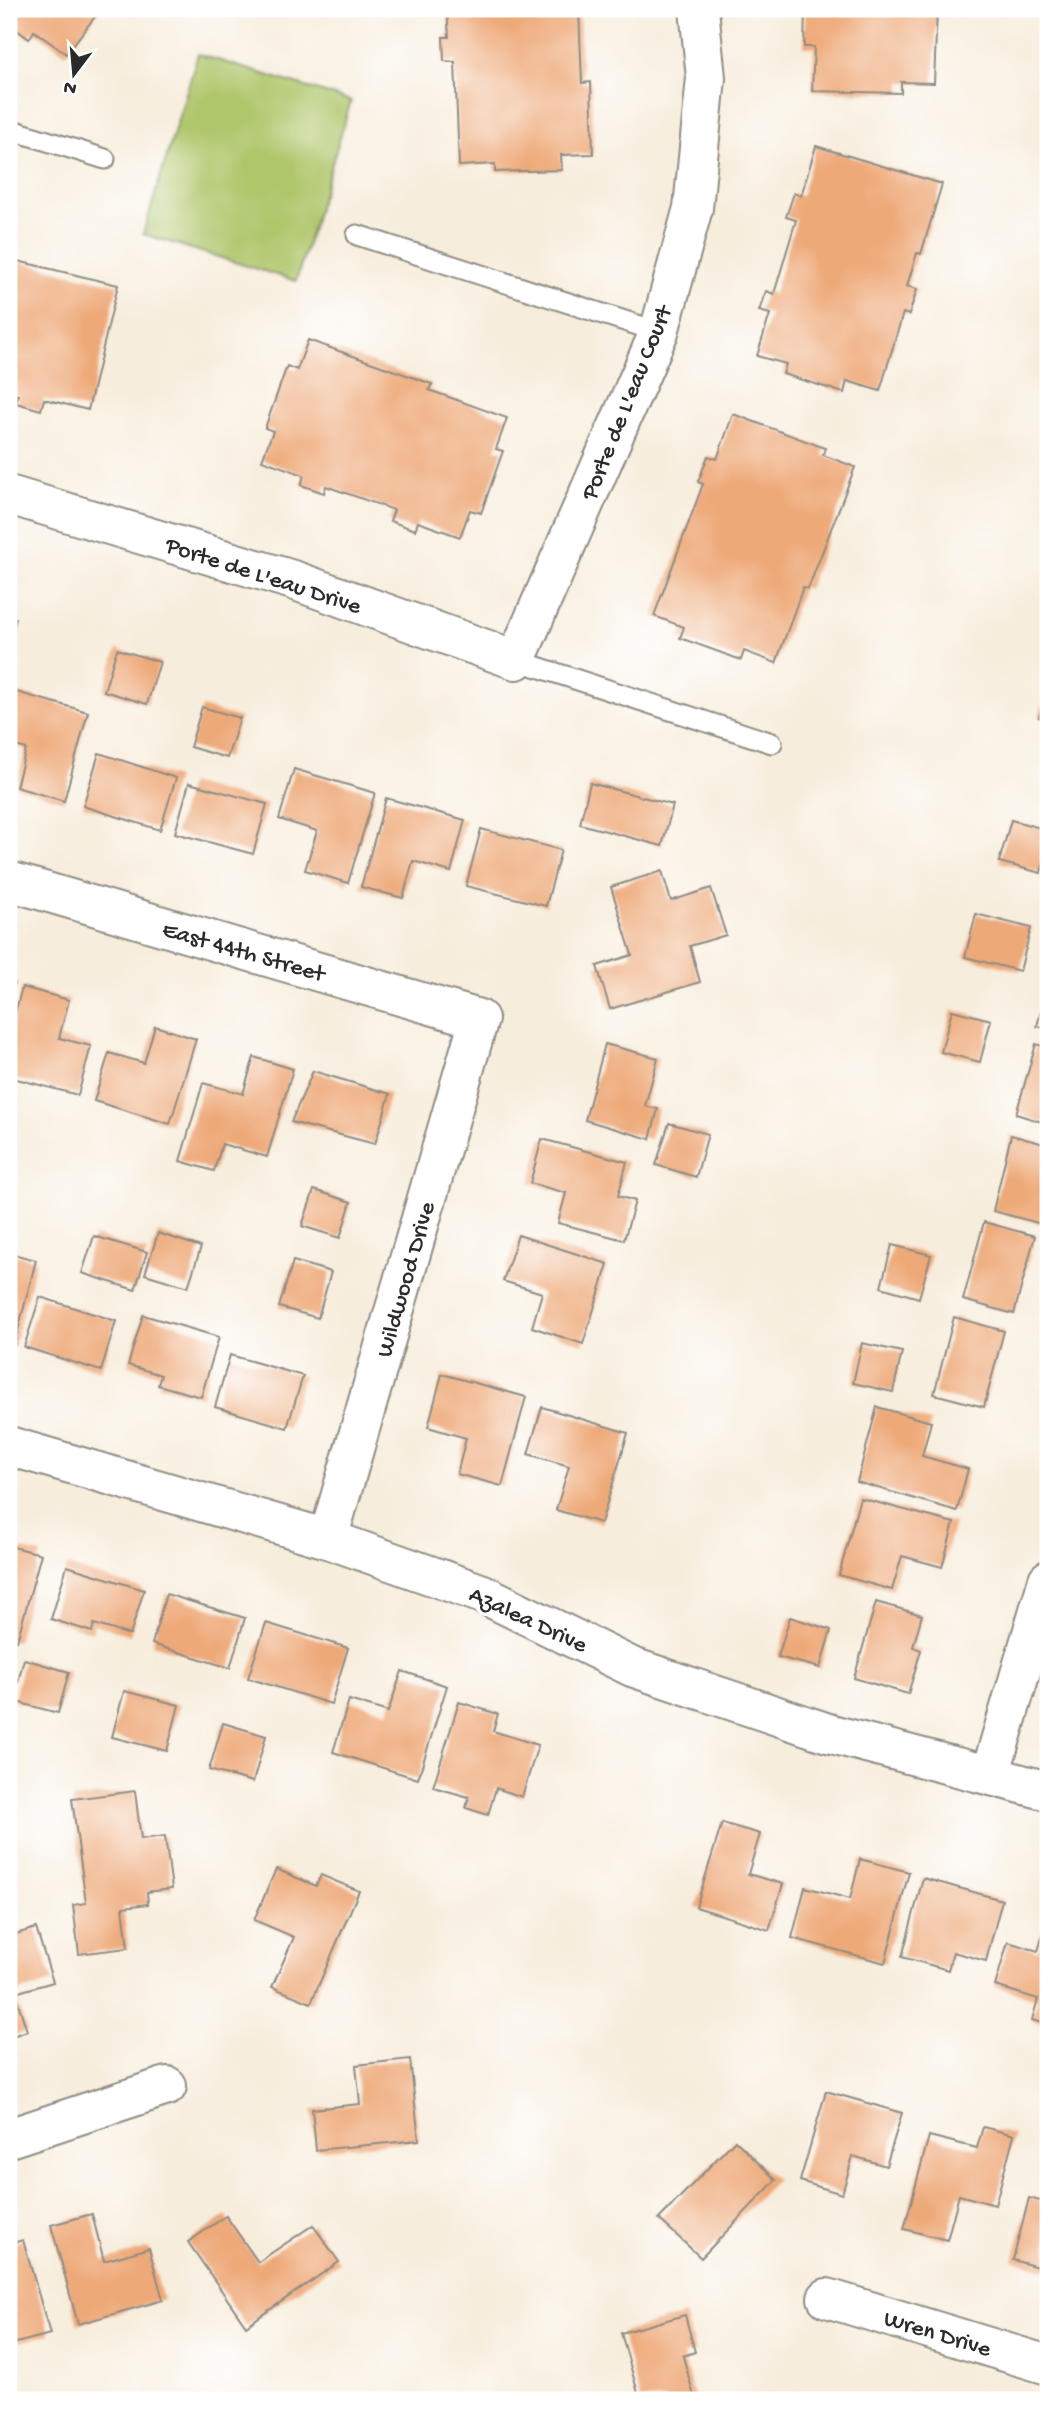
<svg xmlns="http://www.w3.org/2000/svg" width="1057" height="2409" viewBox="0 0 1057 2409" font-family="'Gochi Hand',sans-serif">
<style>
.green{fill:#afc66b;stroke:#6d784b;stroke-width:2}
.building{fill:#eea978}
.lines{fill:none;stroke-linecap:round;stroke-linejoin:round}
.service-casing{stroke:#918c84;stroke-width:23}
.minor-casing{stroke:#918c84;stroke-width:42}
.service{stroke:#fff;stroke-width:19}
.minor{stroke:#fff;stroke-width:38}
.labels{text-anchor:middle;stroke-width:7;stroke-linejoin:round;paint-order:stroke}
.street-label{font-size:24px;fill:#2b2b2b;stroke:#fff}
</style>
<rect width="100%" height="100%" fill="#fff"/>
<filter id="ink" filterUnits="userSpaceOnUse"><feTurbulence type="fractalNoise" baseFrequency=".0143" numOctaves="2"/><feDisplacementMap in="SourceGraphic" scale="14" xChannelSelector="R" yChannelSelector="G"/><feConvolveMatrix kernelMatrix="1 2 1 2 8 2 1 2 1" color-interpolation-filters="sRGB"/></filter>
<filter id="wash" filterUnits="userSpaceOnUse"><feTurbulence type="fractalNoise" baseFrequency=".00686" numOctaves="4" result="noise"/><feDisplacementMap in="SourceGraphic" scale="28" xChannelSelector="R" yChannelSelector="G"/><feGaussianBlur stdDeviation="1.57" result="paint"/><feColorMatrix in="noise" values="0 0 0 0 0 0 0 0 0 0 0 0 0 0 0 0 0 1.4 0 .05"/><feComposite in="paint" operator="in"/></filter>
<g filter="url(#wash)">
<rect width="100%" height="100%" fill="#f7eddc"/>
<path class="green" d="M198,54L351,101L296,281L143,234Z"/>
<g id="blocks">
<g class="building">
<path d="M9,9H101L66,54L34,31L29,39L9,24Z"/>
<path d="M447,9H579L582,83L591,82L593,154L561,155L562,170L495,172V164L459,166L455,62L444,61L443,37H449Z"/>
<path d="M805,9H937L934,83L901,82V93L812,91L814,47H804Z"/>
<path d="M816,146L942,184L921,254L917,253L907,286L917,289L909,315L903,313L880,391L847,381L844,393L783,374L786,364L757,356L770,314L759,311L766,291L774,294L796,220L786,217L794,193L801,196Z"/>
<path d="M9,259L118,285L88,410L44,399L41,410L16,403L18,395L9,393Z"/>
<path d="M308,340L432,384L429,390L507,418L496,449L503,451L481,513L470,510L460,537L418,522L415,530L390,521L394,510L326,486L324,493L301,485L304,475L262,460L273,431L265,428L287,366L297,370Z"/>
<path d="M733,414L825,448L823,455L855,467L808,589L803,587L776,663L744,651L741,660L680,638L684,627L654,616L703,484L698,482L708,456L717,459Z"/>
<path d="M9,616L16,618L10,643H9Z"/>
<path d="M117,649L160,662L147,704L104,691Z"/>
<path d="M1048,689V720L1039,717Z"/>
<path d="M9,690L88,712L64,801L16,787L26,749L9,744Z"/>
<path d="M202,707L240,718L227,758L190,747Z"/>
<path d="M99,753L176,778L160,830L83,806Z"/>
<path d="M294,769L375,793L348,883L305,870L317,831L279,819Z"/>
<path d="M189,783L267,804L253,854L175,833Z"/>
<path d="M590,783L673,805L662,846L580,824Z"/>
<path d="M386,798L465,820L451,872L413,861L403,898L361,887Z"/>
<path d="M1011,820L1048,830V846L1041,873L999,862Z"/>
<path d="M481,829L561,850L546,906L466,886Z"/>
<path d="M662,871L671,901L711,888L726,935L690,946L700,982L610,1009L597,966L632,955L611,887Z"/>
<path d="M976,914L1031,928L1020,971L965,957Z"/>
<path d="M9,981L15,983L9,1000Z"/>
<path d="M22,987L69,1000L59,1038L91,1046L78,1095L9,1077V1036Z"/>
<path d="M1047,989H1048V1029L1037,1026Z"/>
<path d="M952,1010L991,1020L980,1062L941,1052Z"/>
<path d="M155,1026L196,1039L170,1124L94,1101L109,1053L144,1063Z"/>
<path d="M605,1044L658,1058L645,1106L658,1109L650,1139L585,1120Z"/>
<path d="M1036,1044L1048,1048V1124L1016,1114Z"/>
<path d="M254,1057L293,1069L267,1157L222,1144L214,1171L180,1161L203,1083L243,1094Z"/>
<path d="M313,1071L390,1094L375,1144L291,1122Z"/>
<path d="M669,1123L708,1134L696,1177L656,1165Z"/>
<path d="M1011,1135L1048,1145V1197L1042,1224L993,1211Z"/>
<path d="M542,1139L627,1162L618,1196L635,1201L624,1240L558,1223L566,1193L530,1183Z"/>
<path d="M314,1190L351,1202L340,1238L302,1226Z"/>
<path d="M984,1222L1035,1236L1014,1314L963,1300Z"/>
<path d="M158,1233L201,1247L188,1287L145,1274Z"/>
<path d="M518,1235L608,1264L583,1344L532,1327L542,1293L503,1281Z"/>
<path d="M94,1236L147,1252L135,1290L82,1273Z"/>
<path d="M892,1245L931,1255L919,1298L881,1287Z"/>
<path d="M9,1253L36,1260L14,1346L9,1345Z"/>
<path d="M293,1261L331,1272L318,1318L279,1307Z"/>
<path d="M40,1297L116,1321L101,1371L24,1347Z"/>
<path d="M143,1315L219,1337L201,1397L158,1385L161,1375L128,1365Z"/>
<path d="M954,1317L1004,1331L984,1407L934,1394Z"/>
<path d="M862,1343L902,1352L893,1392L853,1383Z"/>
<path d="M230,1355L303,1376L287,1428L215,1407Z"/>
<path d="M442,1374L526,1397L502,1486L457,1474L466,1438L428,1427Z"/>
<path d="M542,1407L628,1433L601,1523L556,1510L569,1466L528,1454Z"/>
<path d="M877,1407L931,1422L922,1456L968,1469L957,1511L857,1482Z"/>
<path d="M860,1498L954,1523L942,1567L902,1556L892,1590L839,1575Z"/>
<path d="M9,1546L41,1554L17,1641L9,1639Z"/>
<path d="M67,1566L144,1590L130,1635L94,1624L92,1632L51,1619Z"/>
<path d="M166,1594L245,1618L230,1668L152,1644Z"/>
<path d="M876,1602L922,1615L913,1647L921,1650L908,1694L854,1678Z"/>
<path d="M790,1617L831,1630L820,1668L778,1657Z"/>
<path d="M266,1623L348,1648L331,1704L248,1678Z"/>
<path d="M24,1659L69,1672L58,1713L13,1701Z"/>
<path d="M402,1671L447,1686L418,1779L333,1752L349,1700L388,1712Z"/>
<path d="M124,1691L179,1705L167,1751L112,1737Z"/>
<path d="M459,1702L498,1714L493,1731L538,1745L522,1797L496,1788L488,1815L466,1808L469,1797L433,1787Z"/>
<path d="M223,1723L266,1736L253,1782L209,1770Z"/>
<path d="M135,1791L141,1839L165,1836L172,1889L147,1892L148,1904L123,1907L128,1948L79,1954L73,1905L86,1903L72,1799Z"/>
<path d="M722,1823L760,1834L748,1874L783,1884L769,1930L696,1907Z"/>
<path d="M860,1859L909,1872L885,1963L792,1938L805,1887L850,1899Z"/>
<path d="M276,1869L316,1886L321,1875L359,1891L311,2003L272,1987L294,1937L254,1920Z"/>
<path d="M923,1878L1002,1900L986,1961L953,1952L948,1970L902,1957Z"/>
<path d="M1048,1917V2025L1032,2020L1038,1999L995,1986L1008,1942L1038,1951Z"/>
<path d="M36,1928L53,1982L15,1993L27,2031L9,2037V1936Z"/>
<path d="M410,2059L419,2140L316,2150L312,2109L360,2104L356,2065Z"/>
<path d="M826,2091L902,2113L886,2166L853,2156L842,2194L800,2181Z"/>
<path d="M983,2127L1014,2135L995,2205L959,2195L947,2240L904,2229L929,2136L977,2148Z"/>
<path d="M735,2140L776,2180L701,2258L659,2219Z"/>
<path d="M1029,2198L1048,2203V2270L1013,2260Z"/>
<path d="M92,2214L104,2261L149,2248L163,2300L78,2324L51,2225Z"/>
<path d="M226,2216L258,2262L313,2225L339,2262L246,2326L188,2242Z"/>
<path d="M23,2240L50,2334L9,2345V2244Z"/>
<path d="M685,2315L695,2352L683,2356L695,2400H640L621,2333Z"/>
</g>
</g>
</g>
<g filter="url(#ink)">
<use href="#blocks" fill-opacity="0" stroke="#918c84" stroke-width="2"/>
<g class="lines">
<defs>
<g id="service">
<path d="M9,129L105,159"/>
<path d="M357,235L659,332"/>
<path d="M516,660L772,743"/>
</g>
<g id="minor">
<path d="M9,495L293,580L516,660L659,332L693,208L706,78L699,9"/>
<path d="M9,881L479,1019L328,1539"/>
<path d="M9,1446L328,1539L483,1594L632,1667L828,1733L1048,1791"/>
<path d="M990,1775L1048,1580"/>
<path d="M9,2138L167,2086"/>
<path d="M827,2298L1048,2365"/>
</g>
</defs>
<use href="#service" class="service-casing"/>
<use href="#minor" class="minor-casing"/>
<use href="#service" class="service"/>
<use href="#minor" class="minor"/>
</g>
</g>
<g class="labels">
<g class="street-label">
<text transform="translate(625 402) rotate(-68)" y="8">Porte de L'eau Court</text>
<text transform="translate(264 574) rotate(18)" y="8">Porte de L'eau Drive</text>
<text transform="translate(244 950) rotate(16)" y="8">East 44th Street</text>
<text transform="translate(404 1279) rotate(-74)" y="8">Wildwood Drive</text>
<text transform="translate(529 1618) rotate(25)" y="8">Azalea Drive</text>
<text transform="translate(938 2332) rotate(17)" y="8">Wren Drive</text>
</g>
</g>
<rect width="1057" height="2409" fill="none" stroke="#fff" stroke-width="35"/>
<g transform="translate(74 74) rotate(196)" stroke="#ffffff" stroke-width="5" paint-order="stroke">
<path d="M0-5L12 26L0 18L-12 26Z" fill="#2b2b2b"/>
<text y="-10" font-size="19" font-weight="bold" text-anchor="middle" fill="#2b2b2b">N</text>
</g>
</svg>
